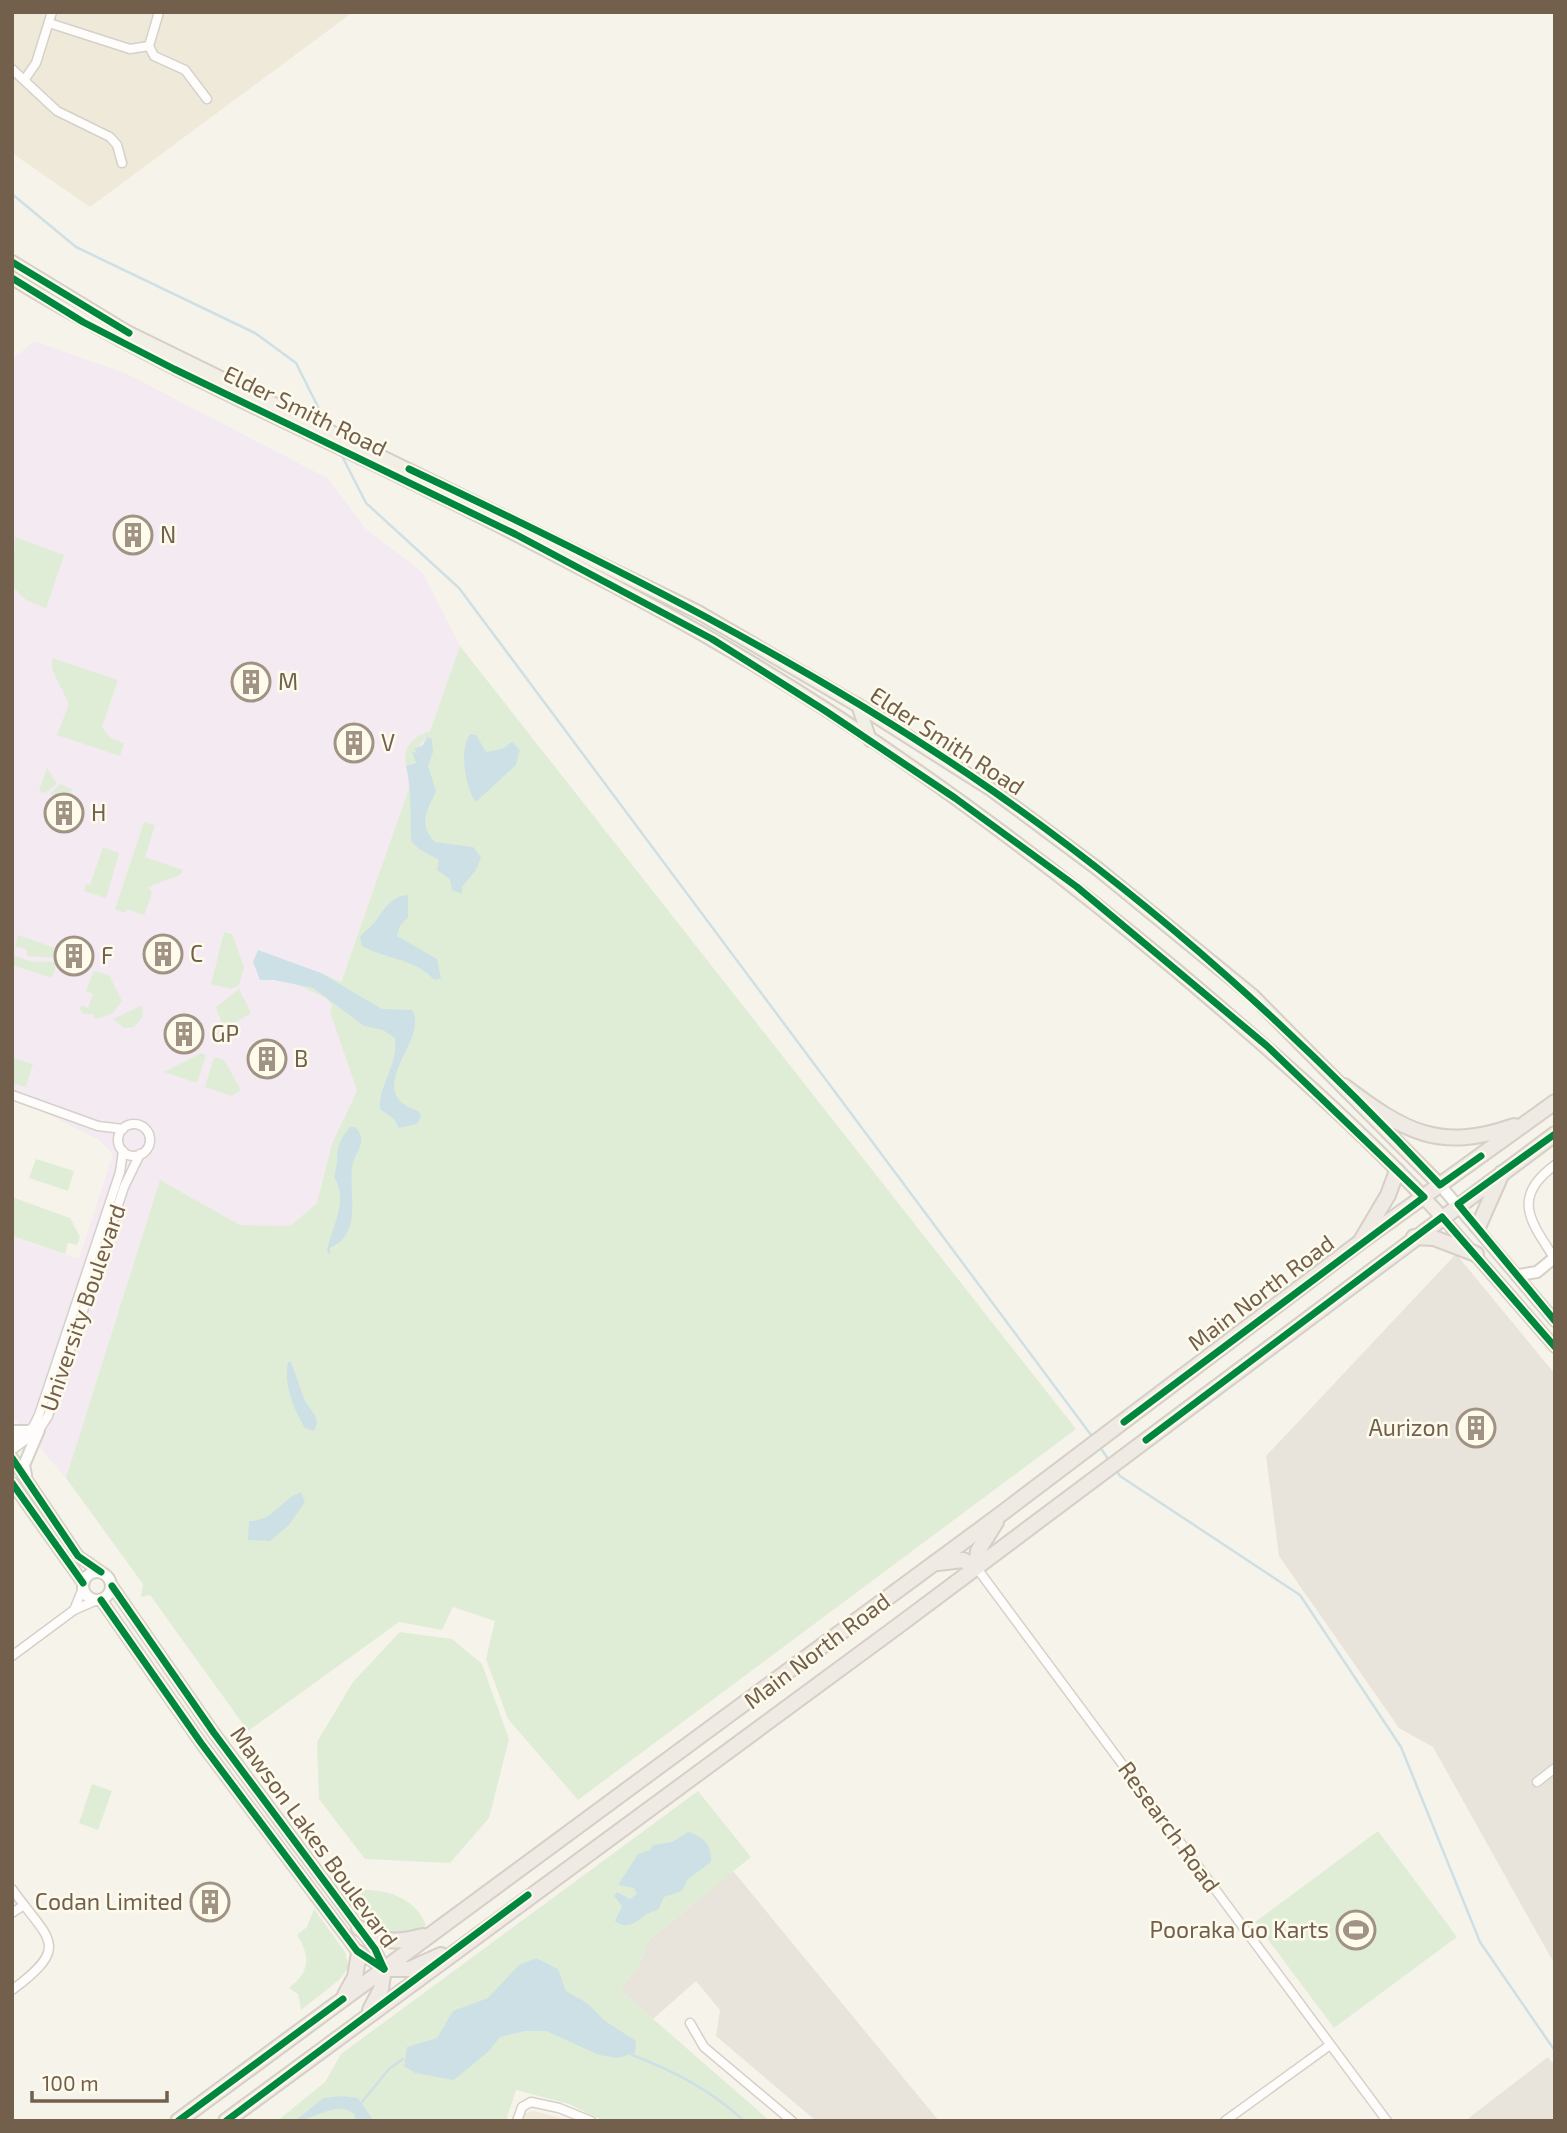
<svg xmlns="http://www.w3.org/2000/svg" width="1567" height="2133" viewBox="0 0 1567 2133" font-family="'Exo 2',sans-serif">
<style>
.residential{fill:#efe9da}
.industrial{fill:#e8e4dc}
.education{fill:#f4eaf2}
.green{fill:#e0edd6}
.water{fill:#cde0e6}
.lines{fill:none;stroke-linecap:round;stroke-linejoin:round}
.stream{stroke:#cde0e6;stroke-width:2.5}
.street-casing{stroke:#d5d0c9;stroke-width:11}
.secondary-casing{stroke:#d5d0c8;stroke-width:14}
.primary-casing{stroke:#d5cfc6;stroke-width:16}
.highway-casing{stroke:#d5cfc6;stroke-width:18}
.street{stroke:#fefdfc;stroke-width:8}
.secondary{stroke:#fefdfc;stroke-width:10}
.primary{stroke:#f1efe6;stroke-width:12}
.highway{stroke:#f0eae5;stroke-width:14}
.cycleway-casing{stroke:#fefaec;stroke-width:11}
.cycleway{stroke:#00873e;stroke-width:7}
.labels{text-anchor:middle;stroke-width:5;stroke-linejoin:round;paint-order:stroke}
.street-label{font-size:23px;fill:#73604c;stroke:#fefaec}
.poi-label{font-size:23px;fill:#73604c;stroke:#fefaec;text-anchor:start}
</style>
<rect width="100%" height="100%" fill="#f6f3eb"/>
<g class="residential">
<path d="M12,12H353L90,207L12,153Z"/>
<path d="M532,2111L538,2112L571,2121H523L525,2114Z"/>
</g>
<g class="industrial">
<path d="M1456,1254L1555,1374V1965L1433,1747L1399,1728L1279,1556L1266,1456Z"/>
<path d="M733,1871L939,2121H816L716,2036L720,2010L696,1981L653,2019L620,1990L637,1968L649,1940Z"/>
<path d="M1548,2057L1555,2066V2121H1465Z"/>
</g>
<path class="education" d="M34,341L127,374L327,478L366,529L423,573L460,646L330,1011L357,1092L317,1203L290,1226L240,1225L160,1180L66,1478L12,1416V1237L79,1259L113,1154L99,1140L12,1096V360Z"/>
<g class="green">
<path d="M15,537L64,555L46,608L26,600L12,586Z"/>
<path d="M460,646L1076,1429L578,1800L508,1719L486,1659L495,1621L453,1607L442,1630L399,1622L248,1731L150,1595L141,1597L143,1584L66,1478L160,1180L240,1225L290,1226L317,1203L332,1144L357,1091L330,1012L332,1005L326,998L294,983L313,988L334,1001L340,985L321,973L341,982L427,737L419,746L416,763L406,766C403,746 412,737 430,731Z"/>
<path d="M52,658L118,680L102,727L110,738L124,743L120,756L57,735L69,704L52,669Z"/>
<path d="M47,768L57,784L45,793L39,791Z"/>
<path d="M60,784L72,789L68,800L50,794Z"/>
<path d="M144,822L155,825L145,857L183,870L180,875L148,887L152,893L144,915L127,909L125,913L115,909Z"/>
<path d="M103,847L119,853L106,898L84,891L86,884L90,885Z"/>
<path d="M224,932L232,934L244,967L239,985L231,989L211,984Z"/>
<path d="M18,935L61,950L58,958L27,956V950L15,946Z"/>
<path d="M12,955L33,962H57L52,978L12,965Z"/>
<path d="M94,971L109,975L122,1001L112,1014L95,1019L93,1014H83L80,1009L81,1005L88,1008L93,994L86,991Z"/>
<path d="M239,989L251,1013L224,1029L216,1007Z"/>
<path d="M142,1005L143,1016L134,1027L124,1028L113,1019Z"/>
<path d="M201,1053L206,1055L197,1083L164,1072Z"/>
<path d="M214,1057L224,1060L241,1090L232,1096L205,1087Z"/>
<path d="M12,1058L33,1064L26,1087L12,1083Z"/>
<path d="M36,1159L74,1171L68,1191L29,1178Z"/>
<path d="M12,1197L70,1218L80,1237L77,1245L68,1243L65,1254L12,1236Z"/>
<path d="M400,1632L452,1639L482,1664L509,1739L489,1818L450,1863L365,1859L319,1799L317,1742L353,1682Z"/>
<path d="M92,1784L112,1791L98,1830L79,1823Z"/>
<path d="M698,1791L751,1857L649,1940L637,1968L620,1990L770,2121H604L569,2104L516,2090L506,2121H277L325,2082L341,2054Z"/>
<path d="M1378,1831L1457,1937L1334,2028L1255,1922Z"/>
<path d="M365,1890C391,1890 416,1900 426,1925L410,1936L381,1933L354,1894Z"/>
<path d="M314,1909L345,1952L349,1967L339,1980L301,2010L298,1994L289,1988C311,1971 310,1956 297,1935L307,1927Z"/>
</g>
<g class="water">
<path d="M470,734L476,735L486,752L502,749L512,742L520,750L516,765L477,801L474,800C465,783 459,750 470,734Z"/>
<path d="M427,737L432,739L433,752L428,766L436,791C428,810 417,823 435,842L473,847L481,857L476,870L462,887V894L452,890L450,879L437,870L439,860L419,849L411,841C410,814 412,792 406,766L416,763L412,752L418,753L414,749L423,745Z"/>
<path d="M408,895V917L400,926L397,936L437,959L441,978L434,980C417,959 385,959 362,946L360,937C365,930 373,926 377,919C384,909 393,895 408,895Z"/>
<path d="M258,950L321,973L382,1009L412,1010C431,1039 358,1093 419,1111L421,1117L417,1124L399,1128L394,1119L380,1109C378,1085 399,1064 395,1038L383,1030L364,1026L313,988L274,980H260L253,962Z"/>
<path d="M350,1127H355C370,1142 354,1151 352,1168C349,1195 363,1234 330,1248V1255L327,1250C332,1227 349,1200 334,1177C341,1153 332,1148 350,1127Z"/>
<path d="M288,1362H291L305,1401L316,1417L317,1423L314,1431L305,1428C294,1410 283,1383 288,1362Z"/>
<path d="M301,1492L305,1502L289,1525L270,1541L248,1540L249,1521C274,1521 280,1500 301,1492Z"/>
<path d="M688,1832C703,1836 713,1846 711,1862L687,1880L682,1891L664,1897L658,1910C640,1913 633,1934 615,1921L622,1906L614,1896L617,1892L630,1899L637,1894L634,1888L618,1885L638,1854L650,1850L653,1845L672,1842Z"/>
<path d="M536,1958L558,1969L566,1991L587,2003L605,2021L636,2041L635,2053L618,2058L599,2055L546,2031H525L500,2037L488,2052L454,2080L415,2073L404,2066L407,2047L437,2038L453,2011L488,1998L519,1965Z"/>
<path d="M343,2096L358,2098L374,2121H347L355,2119V2115C338,2098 313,2121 295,2121L323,2098Z"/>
</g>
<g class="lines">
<g class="stream">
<path d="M12,194L76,247L255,333L296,363L326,423"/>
<path d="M341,454L366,503L459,588L1094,1439"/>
<path d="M1100,1447L1110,1462"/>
<path d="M1116,1470L1120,1476L1300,1595L1401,1747L1480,1942L1555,2051"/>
<path d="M632,2055C674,2071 711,2090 744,2121"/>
<path d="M362,2102L389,2069L403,2059"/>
</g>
<defs>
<g id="street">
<path d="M49,23L130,49L149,46"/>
<path d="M149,46L154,56L185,70L207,99"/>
<path d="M149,46L159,12"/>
<path d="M12,69L57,111L110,137L117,145L122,163"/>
<path d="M25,79L36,63L52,12"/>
<path d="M12,1095L98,1126L123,1129"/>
<circle cx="134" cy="1140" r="16"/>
<path d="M1555,1165C1511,1197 1530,1221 1555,1259"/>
<path d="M12,1443L33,1427L39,1415L120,1172L123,1151"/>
<path d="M12,1450L39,1430L48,1416L124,1187L140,1154"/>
<path d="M976,1567L1387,2121"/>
<path d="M74,1610L83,1588"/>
<path d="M12,1656L74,1610L97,1600"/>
<path d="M1537,1782L1555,1768"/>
<path d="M12,1889C48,1940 73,1945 12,1990"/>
<path d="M12,1913L24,1905"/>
<path d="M690,2023L704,2047L792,2121"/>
<path d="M517,2121L522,2107L531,2102L559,2108L591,2121"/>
<path d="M1225,2121L1330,2045"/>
</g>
<g id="secondary">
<path d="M1440,1185L1555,1321"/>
<path d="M1442,1217L1555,1347"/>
<path d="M1519,1275L1537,1272L1554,1258"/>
<path d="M12,1431H28"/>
<path d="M12,1458L78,1556L101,1572"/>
<path d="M26,1475L24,1465L39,1430"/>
<path d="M12,1483L83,1583"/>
<circle cx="97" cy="1586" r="14"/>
<path d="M112,1586L214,1733L375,1949L384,1969"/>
<path d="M101,1600L201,1743L357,1951L384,1969"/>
</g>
<g id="primary">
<path d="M12,262L127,332L698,612L869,712L992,790L1098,869L1253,996L1440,1185"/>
<path d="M12,278C175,378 352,448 521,537C584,570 649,603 711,639C876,734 1030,848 1176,970C1268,1048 1359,1127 1442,1217"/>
<path d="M858,705L870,740"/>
</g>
<g id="highway">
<path d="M1344,1086C1405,1132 1439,1152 1514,1126"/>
<path d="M1478,1227L1502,1173"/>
<path d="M1414,1237L1434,1238L1476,1254"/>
<path d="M1362,1239L1388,1195L1397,1171"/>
<path d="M938,1563L963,1560L976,1567"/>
<path d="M976,1567L978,1551L996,1522"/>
<path d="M359,1928C382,1943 397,1943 423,1936"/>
<path d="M384,1969H410L441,1955"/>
<path d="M345,1995L355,1977L359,1953"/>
<path d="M370,2010L381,1989L384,1969"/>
<path d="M178,2121L1001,1514L1359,1243L1555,1102"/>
<path d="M226,2121L898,1626L1555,1134"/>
</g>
</defs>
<use href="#street" class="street-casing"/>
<use href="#secondary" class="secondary-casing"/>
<use href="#primary" class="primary-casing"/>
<use href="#highway" class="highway-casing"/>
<use href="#street" class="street"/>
<use href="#secondary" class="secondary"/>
<use href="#primary" class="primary"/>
<use href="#highway" class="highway"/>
<defs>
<g id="cycleway">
<path d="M12,262L129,333"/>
<path d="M12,278L83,322L174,369L515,534L712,639L824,710L955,798L1077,887L1267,1046L1424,1197L1124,1422"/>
<path d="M409,469C610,564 810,664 993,791C1159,907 1302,1038 1440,1185L1481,1156"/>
<path d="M1555,1134L1458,1204L1555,1321"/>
<path d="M1146,1440L1442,1217L1555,1347"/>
<path d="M12,1458L78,1556L101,1572"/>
<path d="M12,1483L83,1583"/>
<path d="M112,1586L214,1733L375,1949L384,1969"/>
<path d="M101,1600L201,1743L357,1951L384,1969"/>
<path d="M178,2121L343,1999"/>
<path d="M226,2121L528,1895"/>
</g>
</defs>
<use href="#cycleway" class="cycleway-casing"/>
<use href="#cycleway" class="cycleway"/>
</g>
<defs>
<symbol id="building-ring" viewBox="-11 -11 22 22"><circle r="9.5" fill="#fefaec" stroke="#a19384" stroke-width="1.5"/><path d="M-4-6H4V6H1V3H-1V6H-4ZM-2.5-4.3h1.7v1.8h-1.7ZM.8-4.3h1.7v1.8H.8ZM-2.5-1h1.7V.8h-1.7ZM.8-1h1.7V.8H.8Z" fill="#a19384"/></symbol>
<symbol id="stadium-ring" viewBox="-11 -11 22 22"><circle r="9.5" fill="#fefaec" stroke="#a19384" stroke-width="1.5"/><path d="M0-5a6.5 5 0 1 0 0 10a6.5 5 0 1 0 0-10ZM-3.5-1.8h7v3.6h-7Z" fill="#a19384"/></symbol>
</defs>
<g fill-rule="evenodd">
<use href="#building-ring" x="111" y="513" width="44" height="44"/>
<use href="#building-ring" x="229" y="660" width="44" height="44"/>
<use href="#building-ring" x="332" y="721" width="44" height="44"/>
<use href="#building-ring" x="42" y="791" width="44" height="44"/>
<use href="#building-ring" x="141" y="932" width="44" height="44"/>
<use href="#building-ring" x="52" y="934" width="44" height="44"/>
<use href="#building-ring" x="162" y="1012" width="44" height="44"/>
<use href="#building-ring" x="245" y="1037" width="44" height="44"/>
<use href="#building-ring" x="1454" y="1406" width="44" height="44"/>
<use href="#building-ring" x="188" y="1880" width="44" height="44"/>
<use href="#stadium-ring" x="1334" y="1908" width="44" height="44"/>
</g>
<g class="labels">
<g class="street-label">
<text transform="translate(305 411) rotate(26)" y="8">Elder Smith Road</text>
<text transform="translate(947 741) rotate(33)" y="8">Elder Smith Road</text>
<text transform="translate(1261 1293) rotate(-37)" y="8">Main North Road</text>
<text transform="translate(83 1308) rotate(-71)" y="8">University Boulevard</text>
<text transform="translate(817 1651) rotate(-37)" y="8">Main North Road</text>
<text transform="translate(1169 1827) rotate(54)" y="8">Research Road</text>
<text transform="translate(314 1837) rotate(54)" y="8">Mawson Lakes Boulevard</text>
</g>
<g class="poi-label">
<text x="160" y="543">N</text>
<text x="278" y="690">M</text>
<text x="381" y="751">V</text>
<text x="91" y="821">H</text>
<text x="190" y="962">C</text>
<text x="101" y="964">F</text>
<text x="211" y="1042">GP</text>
<text x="294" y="1067">B</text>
<text x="1449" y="1436" text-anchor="end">Aurizon</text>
<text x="183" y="1910" text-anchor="end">Codan Limited</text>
<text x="1329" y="1938" text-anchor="end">Pooraka Go Karts</text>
</g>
</g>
<rect width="1567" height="2133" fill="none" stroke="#73604c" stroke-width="28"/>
<path d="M32 2091v10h135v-10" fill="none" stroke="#73604c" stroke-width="3.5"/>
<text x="42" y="2091" font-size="21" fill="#73604c" stroke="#fefaec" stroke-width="5" paint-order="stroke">100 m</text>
</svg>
